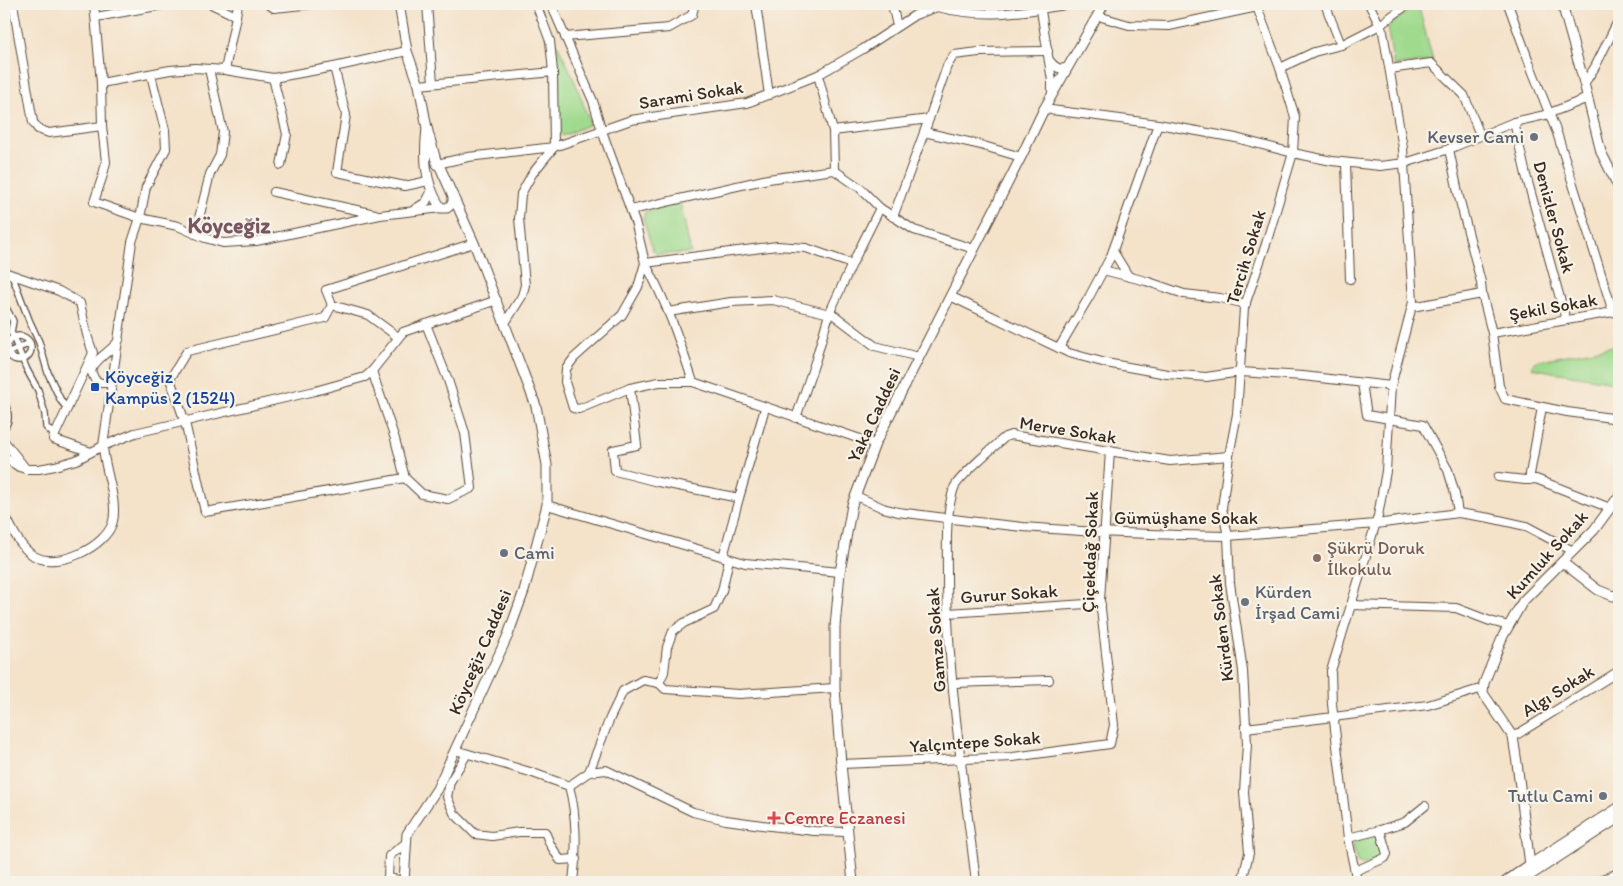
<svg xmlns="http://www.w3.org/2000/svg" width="1623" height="886" viewBox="0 0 1623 886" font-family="Itim,sans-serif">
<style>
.green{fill:#9fda8d;stroke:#6d8256}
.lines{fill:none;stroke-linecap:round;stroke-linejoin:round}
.pedestrian-casing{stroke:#574638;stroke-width:8}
.minor-casing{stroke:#574638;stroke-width:10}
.tertiary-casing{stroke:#574638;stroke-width:11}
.secondary-casing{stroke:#574638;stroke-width:12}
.pedestrian{stroke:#fff;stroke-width:5.5}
.minor{stroke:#fff;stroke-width:8}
.tertiary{stroke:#fff;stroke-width:9}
.secondary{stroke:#fff;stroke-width:10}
.worship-dot{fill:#6b7280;stroke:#f7f3e8;stroke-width:2}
.transit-dot{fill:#1a4fb4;stroke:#f7f3e8;stroke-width:2}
.education-dot{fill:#8d6e63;stroke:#f7f3e8;stroke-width:2}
.health-dot{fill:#e0444e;stroke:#f7f3e8;stroke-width:2}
.labels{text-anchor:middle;stroke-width:4.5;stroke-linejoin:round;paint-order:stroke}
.street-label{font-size:18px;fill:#3b2a1e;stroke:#f7f3e8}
.worship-label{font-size:18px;fill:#5b616d;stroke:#f7f3e8;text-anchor:end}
.transit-label{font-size:18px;fill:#164399;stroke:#f7f3e8;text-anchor:start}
.education-label{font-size:18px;fill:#785e54;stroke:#f7f3e8;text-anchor:start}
.health-label{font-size:18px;fill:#be3a42;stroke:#f7f3e8;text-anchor:start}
.district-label{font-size:22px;font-weight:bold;fill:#785764;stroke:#f7f3e8}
</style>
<rect width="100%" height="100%" fill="#f7f3e8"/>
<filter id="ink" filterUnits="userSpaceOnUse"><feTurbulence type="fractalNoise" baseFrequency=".02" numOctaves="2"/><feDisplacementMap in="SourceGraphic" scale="10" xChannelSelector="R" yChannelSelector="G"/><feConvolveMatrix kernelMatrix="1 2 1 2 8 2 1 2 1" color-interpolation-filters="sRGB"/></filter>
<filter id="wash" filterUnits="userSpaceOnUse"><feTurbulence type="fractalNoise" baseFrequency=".0096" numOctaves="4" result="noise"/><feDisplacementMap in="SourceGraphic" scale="20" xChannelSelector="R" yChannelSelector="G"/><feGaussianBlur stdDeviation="1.12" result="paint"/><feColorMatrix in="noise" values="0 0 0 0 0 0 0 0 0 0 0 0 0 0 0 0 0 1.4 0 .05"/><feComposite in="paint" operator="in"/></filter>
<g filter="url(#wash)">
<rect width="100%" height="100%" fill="#f4e2c9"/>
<g class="green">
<path d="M1418,4L1433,61L1394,66L1387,27Z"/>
<path d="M552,35C569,64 580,93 590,124L563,136L559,133Z"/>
<path d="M680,202L691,253L656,254L653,251L643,218L645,212Z"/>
<path d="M1619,345V383L1536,369L1533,368L1532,365L1536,361Z"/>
<path d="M1376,833C1382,839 1385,850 1382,858L1362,865L1357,863L1353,844L1358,839Z"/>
</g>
</g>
<g filter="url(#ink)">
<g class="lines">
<defs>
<g id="pedestrian">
<path d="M12,275L29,320L39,342L48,373L61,401L68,409"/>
<path d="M4,304L13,321L11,332L27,370L38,390L45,414L46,427L55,436"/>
<circle cx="19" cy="348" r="12"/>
<path d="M7,353L30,343"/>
<path d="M4,402C8,410 11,420 4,428"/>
</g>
<g id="minor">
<path d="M13,4L33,122L38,129L49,133L102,126"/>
<path d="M94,4L101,83L170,70L195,68L225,70L273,78L334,67"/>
<path d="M211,4L236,16L225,70"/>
<path d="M268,4L274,8L312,4"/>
<path d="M427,4L433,83"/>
<path d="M536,4L550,41L553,72"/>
<path d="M551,4L593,101L602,131L636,225L645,263L638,287L622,315L574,358L566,369L565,382L573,408L579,409L630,388L659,382H693L875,444"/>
<path d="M756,4L769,95"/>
<path d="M892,4L897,26"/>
<path d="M1040,4L1052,81V93"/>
<path d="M1325,4L1341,45L1380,25L1408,4"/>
<path d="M1508,4L1532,70L1557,133L1613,312"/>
<path d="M937,7C986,19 1022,12 1071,4"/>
<path d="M236,16L238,4"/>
<path d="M1098,16L1129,25L1169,26L1257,7L1280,68L1295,117L1293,153L1266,244L1244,308L1237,414L1229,456L1222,508L1228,536L1230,583L1243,671L1247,744L1244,792L1249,853L1242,882"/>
<path d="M96,17L168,4"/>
<path d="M565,37L669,28L692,15L694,7L692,4"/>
<path d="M407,51L334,67L346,115L337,172L405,186L428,181"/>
<path d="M1049,60C1055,67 1059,71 1068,67"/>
<path d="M1280,68L1314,52L1341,45"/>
<path d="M1390,69L1431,63L1464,95L1480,135"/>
<path d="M818,75L833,131L834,170"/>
<path d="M273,78L287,134L281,165"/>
<path d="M101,83L102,126L106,162L103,175L94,202L140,218L146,187L166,149L165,130L151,75"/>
<path d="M1584,84L1595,67L1619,19"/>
<path d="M419,85L553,72L554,147L532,174L521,194L519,218L525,285L522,296L505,323"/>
<path d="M1044,109L1158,124L1111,256L1089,297L1059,348"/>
<path d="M929,119L947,66L954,55L979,52L1048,51"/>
<path d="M1514,122L1526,175L1566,320"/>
<path d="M1158,124L1236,138L1293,153L1332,161L1380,166L1405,163L1449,149L1514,122L1545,115L1588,98"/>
<path d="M833,131L929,119L893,217"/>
<path d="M924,132L977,144L1021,157"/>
<path d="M1449,149L1459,197L1481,282L1482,294"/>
<path d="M1346,163L1350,279"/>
<path d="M437,164L468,157L554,147L631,120L747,103L818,75L863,49L915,15L937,7L938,4"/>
<path d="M274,192L375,214"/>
<path d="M880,208L914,230L974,249"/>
<path d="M415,209L426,202L432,190"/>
<path d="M631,210L768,179L834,170L860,188L880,208L852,264L806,248L777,246L645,263C666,300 680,342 693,382"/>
<path d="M195,234L210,174L220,155L223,132L209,69"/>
<path d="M1113,251L1129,277"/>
<path d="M1103,270L1146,281L1184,294L1220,298L1246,304"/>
<path d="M4,272L59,291L80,303L87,335L93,353L53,439L91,452"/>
<path d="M950,296L1069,353L1106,363L1167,374L1206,377L1241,372L1303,376L1391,386"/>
<path d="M332,305L325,318L187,351L170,379L185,422L205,512L405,478"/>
<path d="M1412,307L1482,294L1492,333L1499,386L1505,399L1567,412L1619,419"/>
<path d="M668,312L731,302L773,300L834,315L875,346L919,357"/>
<path d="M1492,333L1619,311"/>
<path d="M398,337L368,315L332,305L326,290L474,243"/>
<path d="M372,371L395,439L405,478L422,494L448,499L472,488L465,433L448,380L426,324"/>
<path d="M114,377L110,383H101L95,380L91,371C95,358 111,352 119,340"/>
<path d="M1362,383L1367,415L1423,425L1448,470L1455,494L1458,513"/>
<path d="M630,388L637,445L613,450L615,471L658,482L739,498L765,408"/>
<path d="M796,418L816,359L829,314L852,264"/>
<path d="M4,441L26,469"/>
<path d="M4,457L19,467L26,469H39L55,466L76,460L103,446L135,433L315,391L365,377L372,371L403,332L497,300"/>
<path d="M1498,477L1525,480L1536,479L1610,508"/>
<path d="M1529,480L1542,407"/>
<path d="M856,496L883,508L898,512L977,522L1023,527L1096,532L1179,535L1228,536L1376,524L1458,513L1490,518L1526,526L1573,551"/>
<path d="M547,505L745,563L840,572"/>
<path d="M4,513C12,528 19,547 34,556C57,570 107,547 113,521C118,500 104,469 103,446L132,242L140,218L178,226L205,238L223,243L256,241L380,215L442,208"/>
<path d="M723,557L739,498"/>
<path d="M1351,605L1456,608L1490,621L1509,626"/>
<path d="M948,613L1086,604L1101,605"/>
<path d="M659,683L665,689L739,694L835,688"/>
<path d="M954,683L1049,680"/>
<path d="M1246,728L1428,705L1483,688"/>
<path d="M1513,737L1619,671"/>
<path d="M455,750L530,772L569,786C577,815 577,852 573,882"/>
<path d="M467,754L450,782L447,797L454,813L475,834L492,836L519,832H545L550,844L560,860L576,859"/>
<path d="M841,764L1013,757L1110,744L1114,725L1100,600L1110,451"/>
<path d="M589,772L610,718L623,691L643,680L659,683L664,672L667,647L673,631L684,623L714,609L722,591L729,559"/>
<path d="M569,786L589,772L606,770L693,812L726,820L762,825L814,831L847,832"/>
<path d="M1348,838L1380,830L1405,822L1425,806"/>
<path d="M1355,871L1385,858L1387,854L1380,830"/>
<path d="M404,881L388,878L389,856L406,843"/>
<path d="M976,882C964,781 947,677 947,575C947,546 945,516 954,488C958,477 994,447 1005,437L1011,435L1170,461L1229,456"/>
<path d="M1357,882L1348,838L1332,704L1331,671L1378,516L1386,471L1391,386L1413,302L1403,148L1383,32L1369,4"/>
<path d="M1594,882L1619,873"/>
</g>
<g id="tertiary">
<path d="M399,4L407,51L419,85L427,128"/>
<path d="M1562,4L1582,75L1601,152L1619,188"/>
<path d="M427,128L437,164L440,167L453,196V203L447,208H442L439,205C424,181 424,155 427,128Z"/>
<path d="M1562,562L1598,590L1613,596L1619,594"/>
<path d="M1530,865L1517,763L1513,737L1483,693L1484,683L1503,636L1523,601L1594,530L1619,496"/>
<path d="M404,882L407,834L437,789L508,635L524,591L547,505V465L536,406L474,243L453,196"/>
<path d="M853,882L841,764L835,688V627L840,572L852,505L875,444L1021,157L1044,109L1104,4"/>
</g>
<g id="secondary">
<path d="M1506,882L1530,865L1619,808"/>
<path d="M1519,882L1619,817"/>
</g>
</defs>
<use href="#pedestrian" class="pedestrian-casing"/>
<use href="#minor" class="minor-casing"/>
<use href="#tertiary" class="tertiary-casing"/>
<use href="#secondary" class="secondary-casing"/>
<use href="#pedestrian" class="pedestrian"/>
<use href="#minor" class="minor"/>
<use href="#tertiary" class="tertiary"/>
<use href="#secondary" class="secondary"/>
</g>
</g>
<g class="worship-dot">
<circle cx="1534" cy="137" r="5"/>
<circle cx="504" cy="553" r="5"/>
<circle cx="1245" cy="602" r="5"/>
<circle cx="1603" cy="796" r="5"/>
</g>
<rect class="transit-dot" x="90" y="382" width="10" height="10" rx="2.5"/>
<circle class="education-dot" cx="1317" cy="558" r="5"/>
<path class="health-dot" d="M771.5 810.5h5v5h5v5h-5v5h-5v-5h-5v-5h5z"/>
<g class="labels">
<g class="street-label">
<text transform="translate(691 95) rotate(-9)" y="6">Sarami Sokak</text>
<text transform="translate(1554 217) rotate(75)" y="6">Denizler Sokak</text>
<text transform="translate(1246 257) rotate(-73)" y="6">Tercih Sokak</text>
<text transform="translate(1553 307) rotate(-10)" y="6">Şekil Sokak</text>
<text transform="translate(874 415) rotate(-65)" y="6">Yaka Caddesi</text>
<text transform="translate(1068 430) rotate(9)" y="6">Merve Sokak</text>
<text x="1186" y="524">Gümüşhane Sokak</text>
<text transform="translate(1090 552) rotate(-88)" y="6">Çiçekdağ Sokak</text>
<text transform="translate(1547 555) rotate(-48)" y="6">Kumluk Sokak</text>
<text transform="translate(1009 594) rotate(-4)" y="6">Gurur Sokak</text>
<text transform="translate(1221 628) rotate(-97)" y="6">Kürden Sokak</text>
<text transform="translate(936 640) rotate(-94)" y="6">Gamze Sokak</text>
<text transform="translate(480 652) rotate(-67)" y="6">Köyceğiz Caddesi</text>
<text transform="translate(1558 691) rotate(-32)" y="6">Algı Sokak</text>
<text transform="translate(975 742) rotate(-4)" y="6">Yalçıntepe Sokak</text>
</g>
<g class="worship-label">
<text x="1524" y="143">Kevser Cami</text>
<text x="514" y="559" text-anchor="start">Cami</text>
<text x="1255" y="598" text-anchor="start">Kürden<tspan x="1255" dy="21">İrşad Cami</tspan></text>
<text x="1593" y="802">Tutlu Cami</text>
</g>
<g class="transit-label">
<text x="105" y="383">Köyceğiz<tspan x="105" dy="21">Kampüs 2 (1524)</tspan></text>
</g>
<g class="education-label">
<text x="1327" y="554">Şükrü Doruk<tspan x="1327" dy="21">İlkokulu</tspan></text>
</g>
<g class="health-label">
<text x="784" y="824">Cemre Eczanesi</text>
</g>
<g class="district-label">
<text x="229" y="233">Köyceğiz</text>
</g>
</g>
<rect width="1623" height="886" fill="none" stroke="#f7f3e8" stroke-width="20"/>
</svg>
